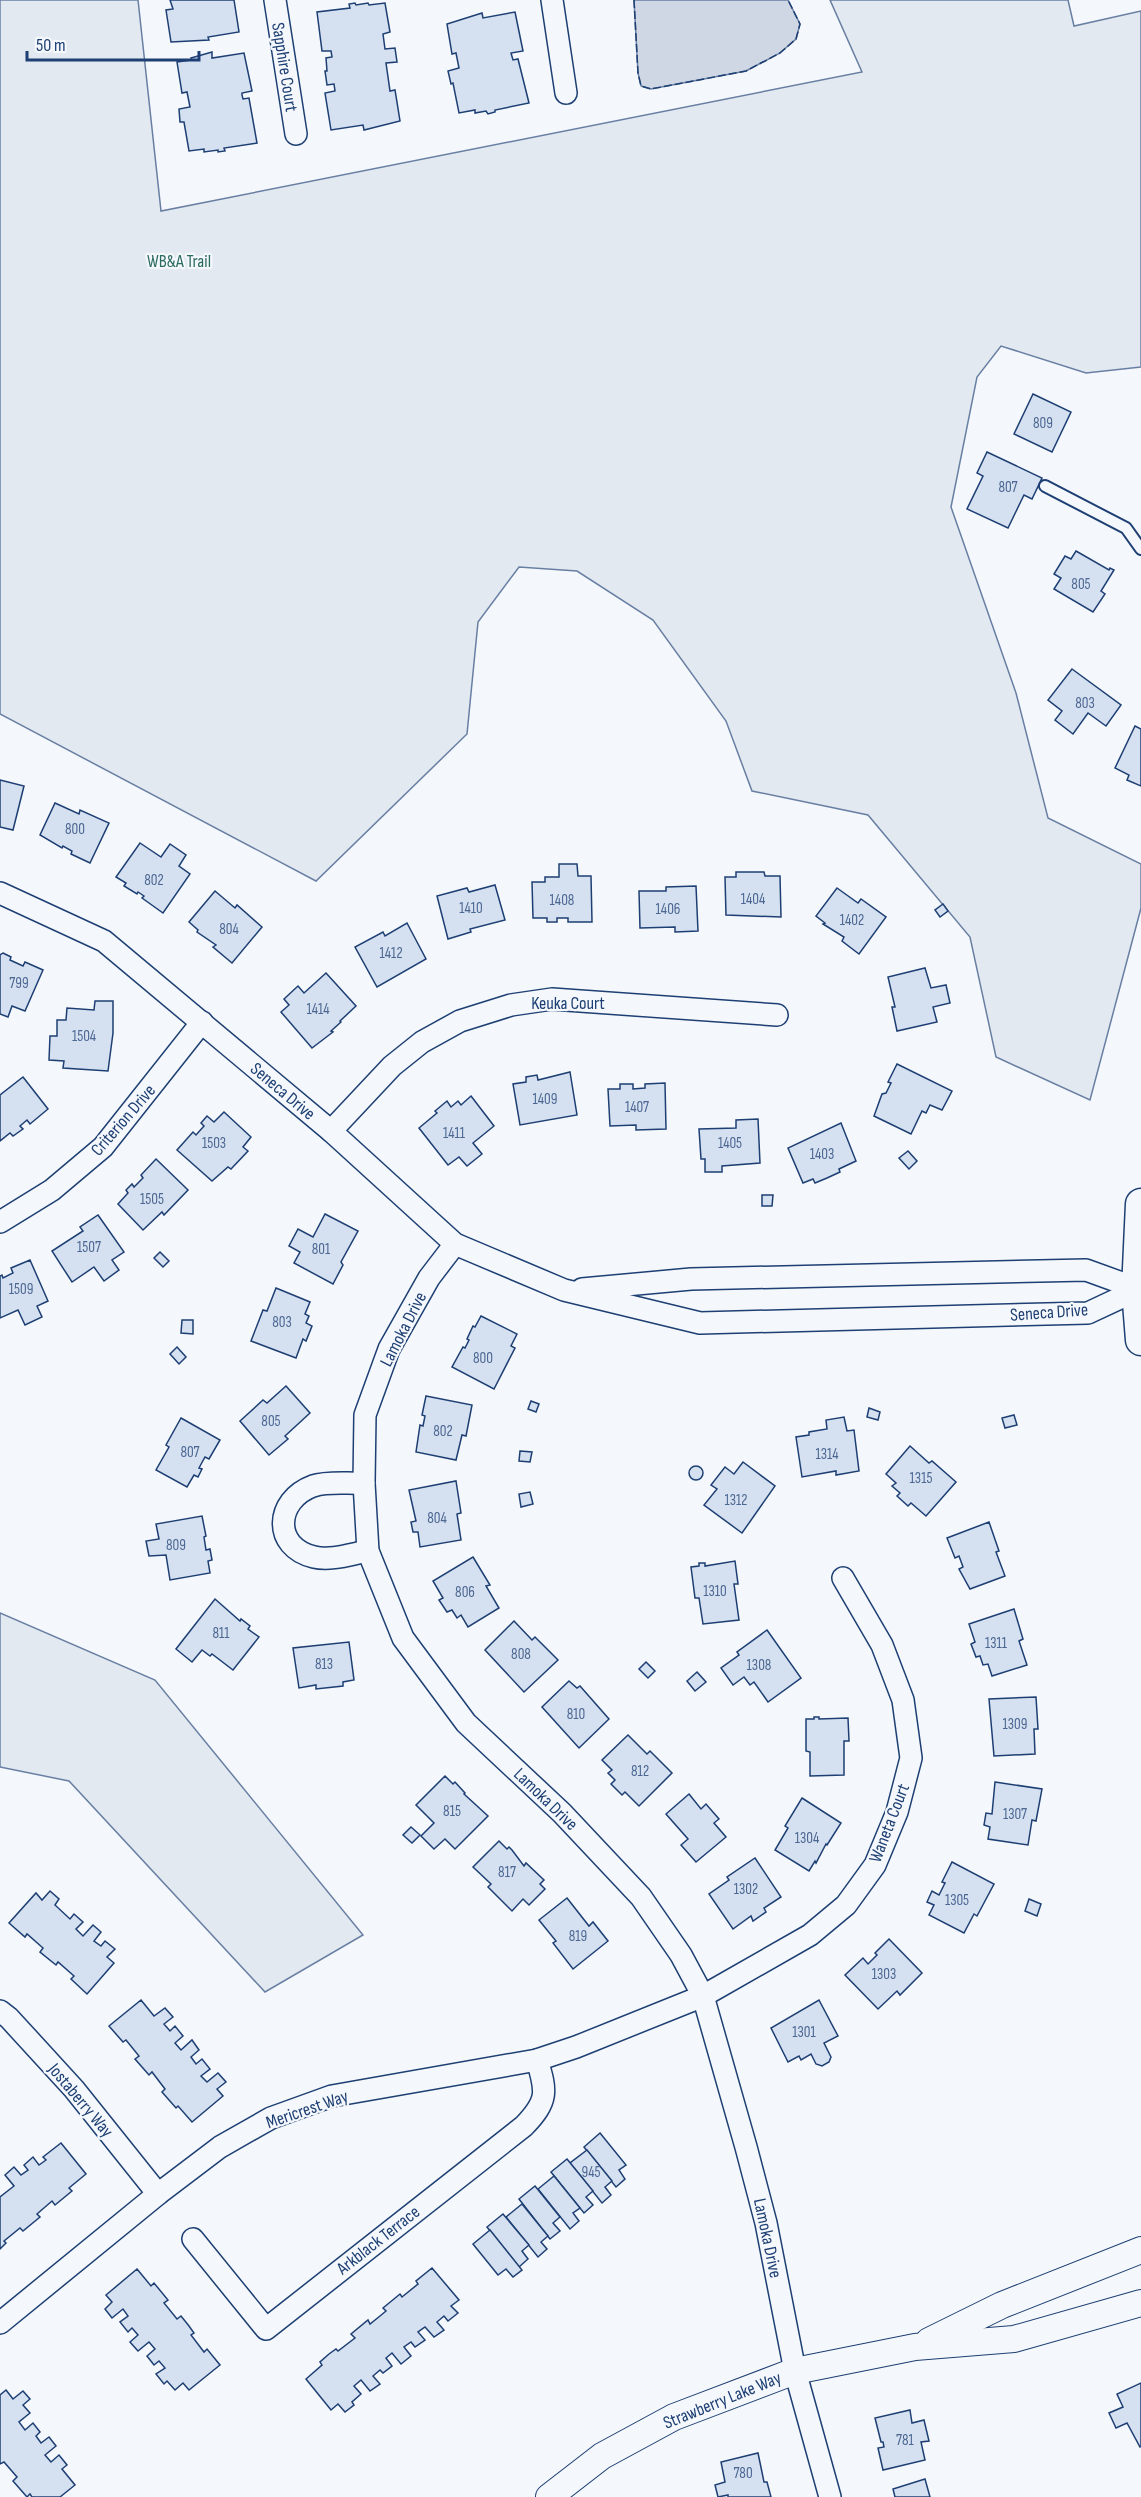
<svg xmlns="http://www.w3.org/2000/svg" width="1141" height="2497" viewBox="0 0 1141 2497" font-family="'Sofia Sans Condensed',sans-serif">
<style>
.green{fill:#e3e9f0;stroke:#687fa3;stroke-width:1.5}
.water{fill:#cfd7e4;stroke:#687fa3;stroke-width:1.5}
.building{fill:#d5e0f0;stroke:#1d3f73;stroke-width:1.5}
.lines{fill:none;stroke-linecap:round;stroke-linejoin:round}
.service-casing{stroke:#1d3f73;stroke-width:14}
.minor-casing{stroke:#1d3f73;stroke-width:24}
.tertiary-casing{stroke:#1d3f73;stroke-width:28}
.secondary-casing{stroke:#1d3f73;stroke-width:33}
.service{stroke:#f4f7fb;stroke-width:10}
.minor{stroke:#f4f7fb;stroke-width:21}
.tertiary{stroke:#f4f7fb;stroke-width:26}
.secondary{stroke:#f4f7fb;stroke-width:30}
.fence{stroke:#1d3f73;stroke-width:1.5;stroke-dasharray:8 3;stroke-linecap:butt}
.labels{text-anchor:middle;stroke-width:4.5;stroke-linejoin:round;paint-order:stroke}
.number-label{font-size:15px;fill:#4b6792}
.street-label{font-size:18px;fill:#1d3f73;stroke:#f4f7fb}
.park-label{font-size:18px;fill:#2c6c60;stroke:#f4f7fb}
</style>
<rect width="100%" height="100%" fill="#f4f7fb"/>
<g class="green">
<path d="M0,0H138L161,211L862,72L830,0H1068L1074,26L1141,11V367L1086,373L1001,346L977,377L951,507L1016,693L1048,818L1141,864V908L1090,1100L996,1057L970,937L868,815L752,791L726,721L653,620L577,571L519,567L478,622L467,734L316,881L0,714Z"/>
<path d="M0,1613L155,1680L363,1935L265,1992L69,1781L0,1767Z"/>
</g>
<path class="water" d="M634,0H788L800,24L796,39L780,53L746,71L651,89L641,86L638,73Z"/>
<g class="building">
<path d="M170,0H234L239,32L208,37L209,40L171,42L166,10L173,9Z"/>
<path d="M355,3L356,5L368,3L369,5L385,3L390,32L383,34L385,49L395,48L397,62L386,63L390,91L395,90L400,121L364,130L363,125L331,130L325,93L335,91L334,84L327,85L325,71H327L326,58L332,57L331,51H322L317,12L350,8L349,4Z"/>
<path d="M515,12L523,51L511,53L513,60L518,59L529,103L495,110V112L488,114L486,111L475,113V110L459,113L453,83L451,84L448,71L459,68L456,53L452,54L447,24L482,13L483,18Z"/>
<path d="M212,52V58L244,53L252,91L242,93V95L243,99L249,98L257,143L224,148L225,151L218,152V150L204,152V149L189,151L184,122H180L179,109L190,107L187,92L182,93L177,62L192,60L191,58Z"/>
<path d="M1033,394L1071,412L1052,452L1014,434Z"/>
<path d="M987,452L1042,478L1032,499L1024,495L1008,528L967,509L983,476L977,473Z"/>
<path d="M1076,551L1109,570L1110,568L1114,570L1101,591L1105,594L1093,612L1054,589L1061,578L1054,574L1065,556L1071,559Z"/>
<path d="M1072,669L1121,705L1106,726L1088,713L1073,734L1055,720L1062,711L1048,700Z"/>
<path d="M1135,726L1141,729V786L1127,780L1129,775L1115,768Z"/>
<path d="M0,780L24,786L13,830L0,827Z"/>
<path d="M55,803L79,814L80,810L109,823L90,863L71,854L72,851L63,846L62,848L40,835Z"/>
<path d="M140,843L161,857L170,844L186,855L179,866L190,874L163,913L142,898L144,896L138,892L137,894L124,886L126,883L116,877Z"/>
<path d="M559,864H577L578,876H591L592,922H568V918H557V922H547V918H533L532,882H545V877H559Z"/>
<path d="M736,872H764L765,876H780L781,917L726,915L725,877H736Z"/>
<path d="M495,885L505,920L470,929L471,932L448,939L437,896L467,888L469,892Z"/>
<path d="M696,886L698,931L675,932V927L640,928L639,891H666V887Z"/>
<path d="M837,888L858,903L861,899L886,917L859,954L842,941L844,937L823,924L825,923L816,916Z"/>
<path d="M215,891L235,908L237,905L262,927L232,963L213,947L216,945L197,932L198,930L189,922Z"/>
<path d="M943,904L948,911L940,917L935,910Z"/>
<path d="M407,923L426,959L377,987L355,947L383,932L385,936Z"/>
<path d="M3,953L11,957L10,960L23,966L25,962L43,970L25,1011L12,1006L8,1017L0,1014V955Z"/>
<path d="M925,968L931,988L946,985L950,1003L933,1007L937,1022L897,1031L892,1007H895L888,977Z"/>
<path d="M326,973L356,1006L340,1021L341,1022L331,1031L333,1032L312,1048L281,1012L289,1005L284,999L298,986L304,993Z"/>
<path d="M95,1001H113V1033L108,1071L63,1068L64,1061L49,1060L50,1036H57V1020H66L67,1008L94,1010Z"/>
<path d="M897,1064L952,1091L942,1110L930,1105L926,1113L922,1111L911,1134L874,1116L882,1094L886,1093L891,1083L888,1082Z"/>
<path d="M570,1072L577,1115L520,1125L513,1084L526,1082V1077L537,1075L538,1080Z"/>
<path d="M23,1077L48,1109L30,1124L27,1120L20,1126L23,1129L13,1136L10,1133L0,1141V1095Z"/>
<path d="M665,1083L666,1129L636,1130V1125L610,1126L608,1089H620V1084H633V1089L645,1088V1084Z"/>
<path d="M471,1096L494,1126L473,1143L482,1154L467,1166L459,1157L448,1165L419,1128L437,1113L435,1111L447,1101L451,1107L458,1101L461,1105Z"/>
<path d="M224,1112L251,1137L243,1147L248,1151L231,1169L228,1167L212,1181L177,1150L193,1132L196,1135L204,1126L201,1123L207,1116L214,1122Z"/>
<path d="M758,1119L760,1163L722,1166V1172H705V1159H701L699,1129L736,1128V1120Z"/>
<path d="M841,1123L856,1161L839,1169L840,1172L827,1178L815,1183L813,1179L803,1183L788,1148Z"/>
<path d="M908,1151L917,1161L909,1169L899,1158Z"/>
<path d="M156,1159L188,1190L164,1215L162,1212L143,1230L118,1204L128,1193L126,1190L132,1184L134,1187L143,1178L141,1175Z"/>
<path d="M762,1195H773L772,1206H762Z"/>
<path d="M325,1214L358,1231L341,1262L343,1265L333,1284L294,1263L300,1252L289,1246L298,1229L313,1237Z"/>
<path d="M98,1215L124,1252L112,1260L119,1270L104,1281L94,1267L72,1282L52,1251L83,1231L80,1227Z"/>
<path d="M160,1252L169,1261L163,1267L154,1258Z"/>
<path d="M30,1260L48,1301L37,1306L42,1317L25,1325L18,1310L0,1318V1276L2,1275L3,1278L13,1273L11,1268Z"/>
<path d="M276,1288L310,1302L305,1314L309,1316L306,1323L312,1326L306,1341L303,1339L296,1358L251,1341L263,1310L267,1311Z"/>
<path d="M481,1316L517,1334L511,1346L515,1348L494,1389L452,1367L463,1347L465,1348L469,1340L467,1339L473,1326L475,1327Z"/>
<path d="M182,1320H193V1334L181,1333Z"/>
<path d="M177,1347L186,1357L179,1364L170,1354Z"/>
<path d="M286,1386L310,1413L285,1436L288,1439L269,1455L240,1421L263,1400L267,1403Z"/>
<path d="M426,1396L472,1405L466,1436L462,1435L456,1460L416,1452L420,1425L423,1426L425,1416L422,1415Z"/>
<path d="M531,1401L539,1404L536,1412L528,1409Z"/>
<path d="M869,1408L880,1412L878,1420L867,1417Z"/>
<path d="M1014,1415L1017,1425L1005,1428L1002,1418Z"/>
<path d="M844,1417L847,1431L854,1430L859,1471L836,1475V1471L802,1477L796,1437L809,1435V1432L827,1429L826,1420Z"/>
<path d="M181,1418L220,1440L209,1459L205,1457L199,1468L202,1469L198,1477L194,1475L187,1487L156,1470L169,1447L166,1445Z"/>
<path d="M910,1446L929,1463L932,1461L956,1482L926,1516L911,1503L908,1506L897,1496L900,1493L892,1486L896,1483L886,1474Z"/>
<path d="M520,1451L532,1452L530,1462L519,1461Z"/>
<path d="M743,1462L775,1486L742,1533L704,1505L717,1489L711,1485L725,1467L734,1474Z"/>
<circle cx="696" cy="1473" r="7"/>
<path d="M456,1481L461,1513L457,1514L461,1540L420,1547L418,1532H413L411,1522L416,1521L409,1490Z"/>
<path d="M530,1492L533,1504L521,1507L519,1494Z"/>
<path d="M202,1516L206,1536L204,1537L206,1550L210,1549L212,1560L208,1561L210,1573L170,1580L166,1555L149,1556L146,1541L159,1539L156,1524Z"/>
<path d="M989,1522L999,1551L996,1552L1005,1576L970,1589L959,1569L963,1567L959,1556L955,1558L947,1538Z"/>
<path d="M473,1557L490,1585L486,1586L499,1608L468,1627L461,1615L457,1618L452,1610L447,1612L439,1600L443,1598L433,1581Z"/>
<path d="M735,1561L738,1584H734L739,1620L703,1624L699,1598H695L691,1567L699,1566V1563H705V1566Z"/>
<path d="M215,1599L240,1621L241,1619L250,1626L248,1629L259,1637L233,1670L212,1654L210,1656L202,1650L192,1662L176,1649Z"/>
<path d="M1014,1609L1023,1639L1019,1641L1027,1665L992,1676L988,1664L983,1665L980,1656L976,1657L971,1644L975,1642L969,1624Z"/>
<path d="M514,1621L532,1640L535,1637L558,1660L524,1692L485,1650Z"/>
<path d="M767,1630L801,1678L768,1702L754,1682L750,1685L744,1677L733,1685L721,1668L739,1655L737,1652Z"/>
<path d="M349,1642L354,1680L343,1682V1686L316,1689V1685L299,1688L293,1648Z"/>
<path d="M646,1662L655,1671L648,1678L639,1669Z"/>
<path d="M697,1672L706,1682L695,1691L687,1681Z"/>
<path d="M569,1681L577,1688L580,1686L609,1719L579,1748L542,1707Z"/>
<path d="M1036,1697L1038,1729H1034L1035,1754L994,1756L989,1699Z"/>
<path d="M814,1717H819V1719L848,1718L849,1741H844V1775L810,1776V1752L806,1751V1719H814Z"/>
<path d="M628,1735L647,1754L650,1751L672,1773L639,1806L625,1792L622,1795L611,1784L615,1780L608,1773L612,1770L602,1760Z"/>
<path d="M445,1776L453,1784L455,1782L465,1793L464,1794L488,1816L455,1849L445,1839L434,1849L421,1836L434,1823L416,1805Z"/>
<path d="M995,1782L1042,1789L1036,1821L1032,1820L1028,1845L988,1839L990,1827L984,1825L986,1813L992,1814Z"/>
<path d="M689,1794L701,1809L706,1804L719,1819L714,1823L726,1837L696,1862L681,1845L688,1839L666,1814Z"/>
<path d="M802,1798L841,1823L827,1845L826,1844L816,1863L815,1861L809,1871L775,1850L788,1828L785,1826Z"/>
<path d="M411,1827L420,1835L412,1843L403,1835Z"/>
<path d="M499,1841L507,1849L509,1847L512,1850L524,1866L526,1863L544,1880L540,1884L545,1889L529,1905L523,1899L512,1911L488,1887L491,1884L473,1867Z"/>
<path d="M755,1858L781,1897L764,1908L766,1912L753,1921L751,1916L733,1929L709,1894L729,1880L727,1877Z"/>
<path d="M952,1862L994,1884L977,1916L974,1914L964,1933L929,1915L934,1905L927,1902L932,1891L939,1895L945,1883L942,1882Z"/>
<path d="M50,1891L59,1899L55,1905L70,1919L74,1914L83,1922L76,1929L83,1936L93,1925L101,1932L94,1941L101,1946L105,1941L115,1949L107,1957L114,1963L87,1994L71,1979L74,1976L58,1962L56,1965L40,1952L43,1948L27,1934L25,1937L9,1923L36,1893L42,1900Z"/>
<path d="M567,1898L589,1926L593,1922L608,1941L573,1969L553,1943L556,1941L539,1920Z"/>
<path d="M1029,1899L1041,1904L1037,1916L1025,1911Z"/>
<path d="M889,1939L922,1973L900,1995L897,1991L878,2009L845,1975L863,1958L868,1964L877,1955L875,1953Z"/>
<path d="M141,2000L154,2016L165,2008L173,2017L164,2024L170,2031L175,2026L183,2036L175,2043L181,2050L192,2040L199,2050L191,2057L196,2064L202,2059L210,2069L201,2076L207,2082L218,2073L226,2082L217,2089L223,2096L192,2122L178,2106L176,2108L162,2092L165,2089L152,2072L149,2075L135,2059L139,2056L126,2040L123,2042L109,2026Z"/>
<path d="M819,2000L838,2036L824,2043L831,2057L829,2062L822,2066L816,2064L811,2054L801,2060L799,2056L788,2062L771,2028Z"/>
<path d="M600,2133L626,2165L619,2170L625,2179L616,2187L584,2147Z"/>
<path d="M61,2143L86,2174L69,2188L72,2191L55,2205L52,2201L37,2214L40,2217L23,2231L20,2228L4,2241L6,2243L0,2249V2197L14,2186L5,2175L14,2167L21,2175L28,2170L24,2165L33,2157L39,2165L46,2160L43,2157Z"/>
<path d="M587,2150L612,2181L605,2187L611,2195L602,2203L570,2163Z"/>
<path d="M567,2159L593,2191L586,2197L593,2205L584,2213L551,2172Z"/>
<path d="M554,2176L580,2208L573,2213L579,2221L570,2229L538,2189Z"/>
<path d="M535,2186L560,2217L553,2223L560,2231L550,2239L519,2199Z"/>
<path d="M522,2204L548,2236L541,2242L547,2249L538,2257L506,2217Z"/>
<path d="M503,2214L529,2245L522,2251L528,2259L519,2267L487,2227Z"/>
<path d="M490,2230L522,2270L513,2277L506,2269L498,2275L473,2244Z"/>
<path d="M432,2268L459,2300L451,2306L458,2313L448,2321L444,2316L437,2322L444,2330L434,2337L425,2327L418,2332L425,2340L415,2347L411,2342L404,2347L411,2356L401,2364L392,2353L386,2358L392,2366L383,2373L380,2370L373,2376L380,2384L370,2391L361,2380L354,2386L361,2394L352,2402L354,2405L345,2412L338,2404L331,2410L306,2379L322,2365L320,2362L329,2354L336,2349L338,2351L355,2338L351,2334L368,2320L370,2324L380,2316L386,2311L383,2308L400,2294L402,2297L418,2284L416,2281Z"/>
<path d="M137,2269L151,2286L154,2283L168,2300L164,2303L177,2319L181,2316L189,2326L194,2333L191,2335L204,2352L207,2349L220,2365L189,2390L183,2383L175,2390L167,2381L164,2384L156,2374L165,2368L159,2361L154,2365L147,2356L155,2349L149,2342L138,2351L130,2342L138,2335L132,2328L128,2332L120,2322L128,2316L123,2309L112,2318L105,2309L112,2302L106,2295Z"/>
<path d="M1141,2383V2446L1140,2447L1127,2423L1116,2428L1109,2413L1123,2407L1117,2394Z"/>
<path d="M6,2390L13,2399L23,2391L30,2399L23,2405L30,2413L19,2422L25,2430L33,2423L40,2432L36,2436L41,2443L49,2437L56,2446L45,2455L51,2462L59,2455L67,2465L62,2469L75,2485L60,2497H32L30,2494L27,2497L13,2481L17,2477L4,2462L0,2464V2395Z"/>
<path d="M910,2410L912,2423L924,2420L929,2441L921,2442L925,2460L883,2470L878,2448L884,2447L883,2442H881L875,2418Z"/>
<path d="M758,2453L764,2482H767L771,2497H728V2495L718,2497L715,2485L725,2482L721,2462Z"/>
<path d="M925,2479L930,2497H895L893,2489Z"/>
</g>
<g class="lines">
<defs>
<path id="service" d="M1045,486L1126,528L1141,549"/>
<g id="minor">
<path d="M275,0L296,134"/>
<path d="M552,0L566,93"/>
<path d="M0,893L104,941L331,1131L455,1244L564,1290L700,1323L1088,1313L1137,1290"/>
<path d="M331,1131L392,1066L422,1042L460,1021L511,1005L552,999L777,1015"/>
<path d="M0,1222L52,1190L103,1147L202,1022"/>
<path d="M455,1244L429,1278L389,1349L365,1415L364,1483L368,1551L403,1638L466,1723L562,1813L641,1897L681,1955L703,1996L746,2147L766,2223L795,2371L830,2497"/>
<path d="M582,1289L691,1279L1086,1270L1141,1290"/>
<path d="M364,1483C349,1484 328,1481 313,1486C275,1500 272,1547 314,1557C331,1561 351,1554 368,1551"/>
<path d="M0,2011L9,2018L74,2089L158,2194"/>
<path d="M193,2239L266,2329L524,2126C548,2101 547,2092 537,2060"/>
<path d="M0,2323L158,2194L220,2147L271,2118L332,2096L537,2060L576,2047L703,1996L810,1935L846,1905L875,1865L897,1812L911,1758L903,1700L882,1645L843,1578"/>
</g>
<g id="tertiary">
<path d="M929,2341L1002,2305L1141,2250"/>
<path d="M549,2497L602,2456L674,2417L795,2371L915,2347L1014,2339L1141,2303"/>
</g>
<path id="secondary" d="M1141,1204L1137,1290L1141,1340"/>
</defs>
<use href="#service" class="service-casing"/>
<use href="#minor" class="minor-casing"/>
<use href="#tertiary" class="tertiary-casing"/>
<use href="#secondary" class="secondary-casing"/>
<use href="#service" class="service"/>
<use href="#minor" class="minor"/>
<use href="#tertiary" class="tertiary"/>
<use href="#secondary" class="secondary"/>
<path class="fence" d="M634,0L638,73L641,86L651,89L746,71L780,53L796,39L800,24L788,0"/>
</g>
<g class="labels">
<g class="number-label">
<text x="1043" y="428">809</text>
<text x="1008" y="492">807</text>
<text x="1081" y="589">805</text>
<text x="1085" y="708">803</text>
<text x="75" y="834">800</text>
<text x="154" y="885">802</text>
<text x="753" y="904">1404</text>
<text x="562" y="905">1408</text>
<text x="471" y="913">1410</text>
<text x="668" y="914">1406</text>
<text x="852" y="925">1402</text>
<text x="229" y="934">804</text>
<text x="391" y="958">1412</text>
<text x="19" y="988">799</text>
<text x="318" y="1014">1414</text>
<text x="84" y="1041">1504</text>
<text x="545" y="1104">1409</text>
<text x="637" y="1112">1407</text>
<text x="454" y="1138">1411</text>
<text x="214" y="1148">1503</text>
<text x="730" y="1148">1405</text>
<text x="822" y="1159">1403</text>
<text x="152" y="1204">1505</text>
<text x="89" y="1252">1507</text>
<text x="321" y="1254">801</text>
<text x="21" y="1294">1509</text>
<text x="282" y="1327">803</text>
<text x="483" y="1363">800</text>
<text x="271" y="1426">805</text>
<text x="443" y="1436">802</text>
<text x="190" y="1457">807</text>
<text x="827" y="1459">1314</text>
<text x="921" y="1483">1315</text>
<text x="736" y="1505">1312</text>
<text x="437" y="1523">804</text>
<text x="176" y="1550">809</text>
<text x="715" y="1596">1310</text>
<text x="465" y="1597">806</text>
<text x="221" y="1638">811</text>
<text x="996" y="1648">1311</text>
<text x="521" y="1659">808</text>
<text x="324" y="1669">813</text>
<text x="759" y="1670">1308</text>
<text x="576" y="1719">810</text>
<text x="1015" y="1729">1309</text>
<text x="640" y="1776">812</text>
<text x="452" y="1816">815</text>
<text x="1015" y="1819">1307</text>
<text x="807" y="1843">1304</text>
<text x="507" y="1877">817</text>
<text x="746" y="1894">1302</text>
<text x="957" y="1905">1305</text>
<text x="578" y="1941">819</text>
<text x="884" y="1979">1303</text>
<text x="804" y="2037">1301</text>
<text x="591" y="2177">945</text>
<text x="905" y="2445">781</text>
<text x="743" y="2478">780</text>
</g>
<g class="street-label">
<text transform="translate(285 67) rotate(81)" y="6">Sapphire Court</text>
<text x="568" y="1009">Keuka Court</text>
<text transform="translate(283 1091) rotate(40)" y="6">Seneca Drive</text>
<text transform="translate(123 1120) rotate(-49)" y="6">Criterion Drive</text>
<text transform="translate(1049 1312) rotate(-4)" y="6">Seneca Drive</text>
<text transform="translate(403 1329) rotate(-63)" y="6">Lamoka Drive</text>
<text transform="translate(546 1799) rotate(44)" y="6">Lamoka Drive</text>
<text transform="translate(889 1823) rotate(-69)" y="6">Waneta Court</text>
<text transform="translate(81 2100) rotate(50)" y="6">Jostaberry Way</text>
<text transform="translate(307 2109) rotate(-19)" y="6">Mericrest Way</text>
<text transform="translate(768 2238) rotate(78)" y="6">Lamoka Drive</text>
<text transform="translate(378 2240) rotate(-38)" y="6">Arkblack Terrace</text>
<text transform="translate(722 2400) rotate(-22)" y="6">Strawberry Lake Way</text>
</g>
<g class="park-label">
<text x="179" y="267">WB&amp;A Trail</text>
</g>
</g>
<path d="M27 51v9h172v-9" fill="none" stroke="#1d3f73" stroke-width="3"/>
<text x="36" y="51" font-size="18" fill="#1d3f73" stroke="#f4f7fb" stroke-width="4.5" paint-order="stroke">50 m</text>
</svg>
